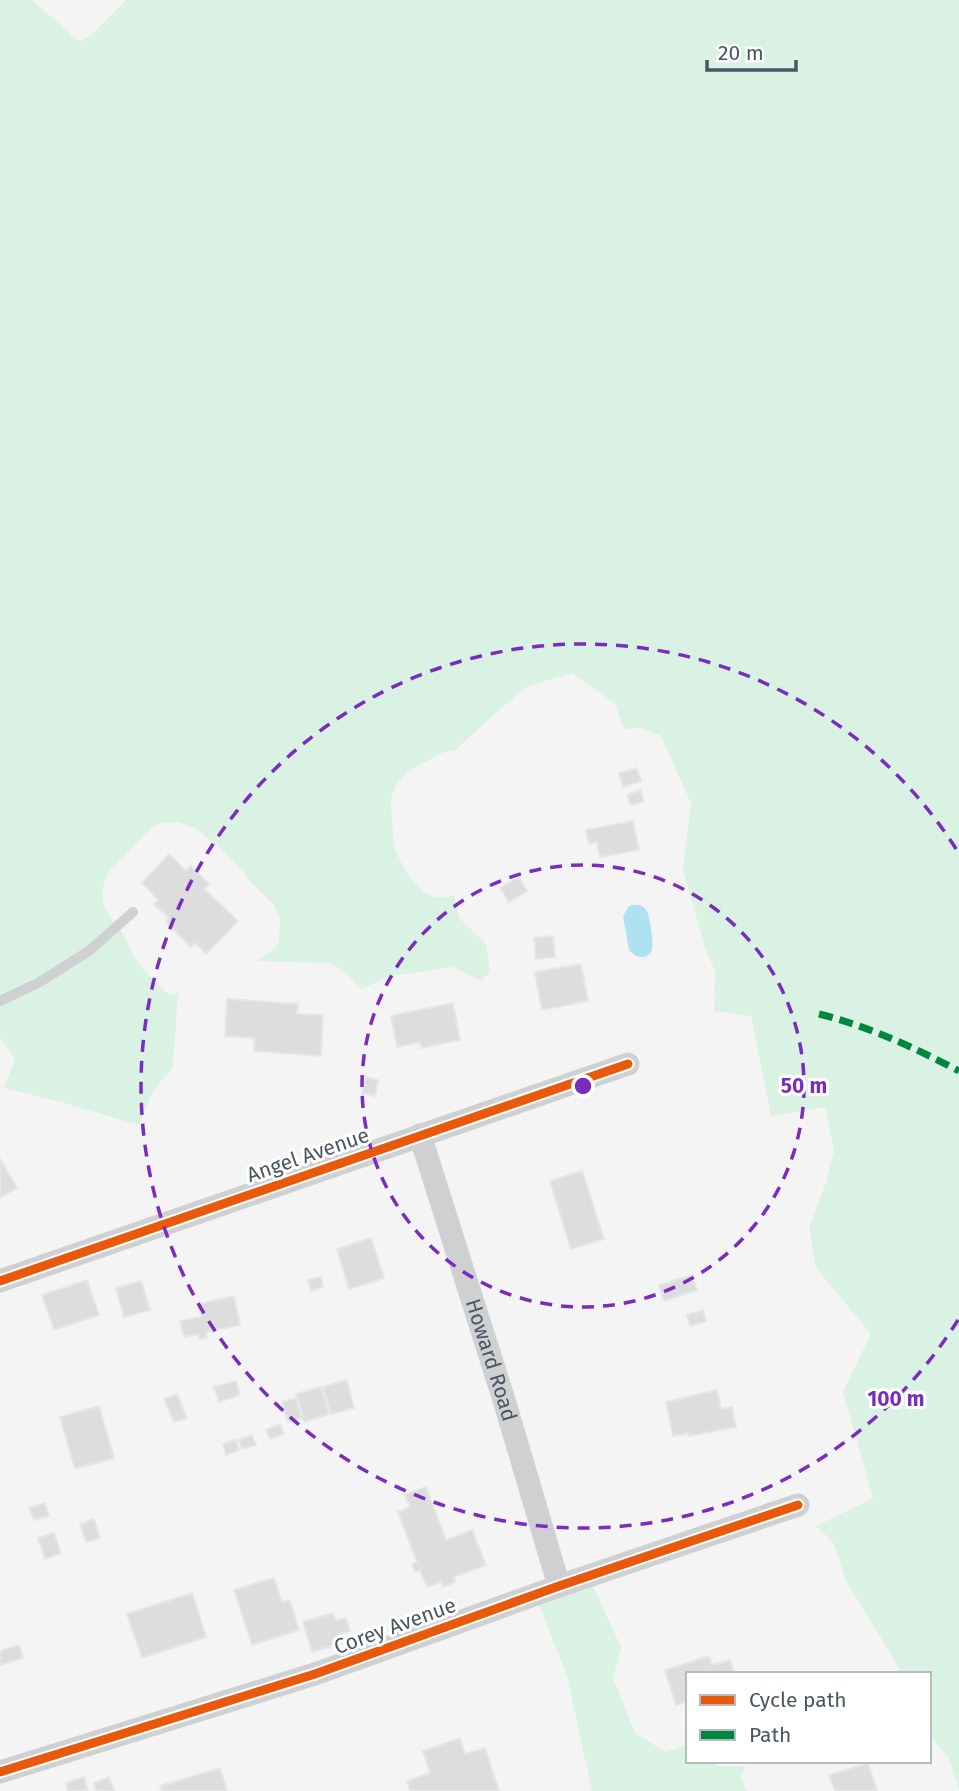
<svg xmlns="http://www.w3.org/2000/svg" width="959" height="1791" viewBox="0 0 959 1791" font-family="'Fira Sans',sans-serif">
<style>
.green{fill:#d9f2e3}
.water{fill:#aee2f0}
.building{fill:#ddddde;stroke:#e5e6e7;stroke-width:2}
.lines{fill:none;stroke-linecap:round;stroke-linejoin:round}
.service{stroke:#ced0d2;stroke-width:10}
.minor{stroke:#ced0d2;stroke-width:23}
.quiet{stroke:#00873e;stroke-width:7;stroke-dasharray:14 7;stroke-linecap:butt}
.cycleway-casing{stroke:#fff;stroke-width:13}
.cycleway{stroke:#e8590c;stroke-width:9}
.ring{fill:none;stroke:#7b2cbf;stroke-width:3.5;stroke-dasharray:12 9}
.labels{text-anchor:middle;stroke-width:6;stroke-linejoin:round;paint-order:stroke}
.street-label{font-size:21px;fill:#4a5661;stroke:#fff}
.centre{fill:#7b2cbf;stroke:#fff;stroke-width:3.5}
.ring-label{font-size:21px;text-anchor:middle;font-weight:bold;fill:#7b2cbf;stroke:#fff;stroke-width:6;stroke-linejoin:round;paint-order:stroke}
</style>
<rect width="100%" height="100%" fill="#f4f4f4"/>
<g class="green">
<path d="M0,0H32L80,42L91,35L126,0H959V1790L949,1758L929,1735V1674H901L897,1664L846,1581C841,1570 840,1558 835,1547C832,1539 822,1532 816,1526L873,1498L843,1391L871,1334L816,1268L809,1228L826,1182L834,1151L825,1107L771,1116L751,1016L714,1011L715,971L705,948L683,870L691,803L661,736L642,728L624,729L615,704L572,673L526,687L481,726L456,750L444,752L411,769L396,784L391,800L393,838L396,852L409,877L425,892L432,896L443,898L454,895L459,918L486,944L490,972L481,981L453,967L389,976L362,989L341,969L329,963L257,961L275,948L279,941L280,919L274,905L247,878L243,871L214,843L195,828L177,822L158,824L151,828L108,873C93,904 110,914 125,938C129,944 130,952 135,958C144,972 157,983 169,995L178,993L173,1067L153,1091L139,1125L64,1103L4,1088L15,1059L0,1037Z"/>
<path d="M590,1580L621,1647L613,1678L635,1733L665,1752L688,1745V1761H713L716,1766L745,1767L741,1777L746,1791H592L567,1676L536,1597Z"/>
</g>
<path class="water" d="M635,905H640C644,908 646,908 648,914C650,920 654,943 652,949C648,961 636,958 629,950L623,916L629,906Z"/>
<g class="building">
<path d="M637,768L641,781L623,787L619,773Z"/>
<path d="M640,790L644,801L631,805L627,795Z"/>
<path d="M633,821L639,850L600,857L597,842L589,844L586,830Z"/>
<path d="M169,854L186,871L191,866L209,884L204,889L238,921L206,954L195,943L191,947L166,922L169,918L154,904L159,900L142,883Z"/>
<path d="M519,877L527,891L509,902L500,888Z"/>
<path d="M553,936L555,957L536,959L534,938Z"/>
<path d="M581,964L588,1001L542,1010L535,972Z"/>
<path d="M227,999L298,1004L297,1014L323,1015L321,1056L254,1051L255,1038L225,1036Z"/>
<path d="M453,1003L460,1040L421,1048L420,1042L397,1047L391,1016Z"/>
<path d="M366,1077L378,1080L375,1096L362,1093Z"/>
<path d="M0,1159L17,1188L0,1197Z"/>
<path d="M582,1171L604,1239L571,1249L550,1181Z"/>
<path d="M371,1238L384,1278L349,1289L337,1249Z"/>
<path d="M692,1275L697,1290L664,1301L659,1285Z"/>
<path d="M321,1277L323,1287L311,1291L308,1280Z"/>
<path d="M87,1280L99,1315L54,1330L42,1295Z"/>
<path d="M141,1281L150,1310L124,1317L116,1288Z"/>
<path d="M234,1296L240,1325L206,1332L207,1337L200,1339L199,1334L184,1337L180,1321L201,1317L198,1304Z"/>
<path d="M703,1310L706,1321L690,1326L687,1315Z"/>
<path d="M347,1380L354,1408L331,1414L323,1387Z"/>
<path d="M236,1381L240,1395L219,1402L214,1387Z"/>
<path d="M321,1387L329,1414L304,1422L296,1394Z"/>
<path d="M717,1390L721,1409L732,1407L736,1427L689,1436L688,1433L673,1436L666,1402Z"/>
<path d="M177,1394L187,1418L174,1422L164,1399Z"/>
<path d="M296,1398L302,1418L288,1422L282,1402Z"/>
<path d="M99,1406L114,1458L75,1469L60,1417Z"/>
<path d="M280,1424L284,1434L270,1439L266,1430Z"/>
<path d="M252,1435L256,1445L242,1449L239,1440Z"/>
<path d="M236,1440L239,1450L226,1455L223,1444Z"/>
<path d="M426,1487L446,1540L472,1530L486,1565L454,1577L455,1582L443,1587L441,1582L427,1587L420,1570L415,1572L412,1564L417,1562L398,1512L410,1507L405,1494Z"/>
<path d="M45,1503L49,1516L34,1520L29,1508Z"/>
<path d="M94,1519L100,1538L86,1542L80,1524Z"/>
<path d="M54,1533L61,1553L45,1559L38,1538Z"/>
<path d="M274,1578L282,1602L290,1600L299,1630L252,1645L234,1590Z"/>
<path d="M192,1593L206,1637L142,1658L127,1614Z"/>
<path d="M333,1613L336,1621L346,1618L350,1631L340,1634L342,1643L312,1652L303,1622Z"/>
<path d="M19,1645L23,1658L0,1665V1651Z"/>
<path d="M709,1656L712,1665L730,1660L735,1674H688V1701L676,1705L665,1670Z"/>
<path d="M460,1738L465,1754L485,1748L499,1791H410L407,1781L430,1773L423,1751Z"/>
<path d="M868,1763L877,1791H835L829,1775Z"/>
<path d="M220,1768L227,1791H162L160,1786Z"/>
<path d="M84,1777L88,1791H68L66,1783Z"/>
<path d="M109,1777L114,1791H96L94,1783Z"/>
</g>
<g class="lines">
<path class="service" d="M0,1001L38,983L89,951L133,912"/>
<g class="minor">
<path id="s1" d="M420,1135L504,1400L559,1586"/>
<path d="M0,1281L628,1064"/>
<path d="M0,1772L315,1674L559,1586L798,1505"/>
</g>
<path class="quiet" d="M819,1014C870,1027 913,1047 959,1071"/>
<defs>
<g id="cycleway">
<path d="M0,1281L628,1064"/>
<path d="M0,1772L315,1674L559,1586L798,1505"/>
</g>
</defs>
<use href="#cycleway" class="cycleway-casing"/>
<use href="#cycleway" class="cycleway"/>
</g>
<g class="ring">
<circle cx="583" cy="1086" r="221"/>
<path d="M958 1320A442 442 0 1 1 958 852"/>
</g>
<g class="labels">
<g class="street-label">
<text transform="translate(308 1155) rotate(-19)" y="7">Angel Avenue</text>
<text dy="7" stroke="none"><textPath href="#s1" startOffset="236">Howard Road</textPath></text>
<text transform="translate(395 1626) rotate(-20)" y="7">Corey Avenue</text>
</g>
</g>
<circle cx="583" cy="1086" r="10" class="centre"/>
<g class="ring-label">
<text x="804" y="1093">50 m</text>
<text x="896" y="1406">100 m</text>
</g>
<rect x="686" y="1672" width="245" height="91" fill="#ffffff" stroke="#b7bbc0" stroke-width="2"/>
<rect x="700" y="1695" width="35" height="10" fill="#e8590c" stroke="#b7bbc0" stroke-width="2"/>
<text x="749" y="1707" font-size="21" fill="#4a5661">Cycle path</text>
<rect x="700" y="1730" width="35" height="10" fill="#00873e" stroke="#b7bbc0" stroke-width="2"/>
<text x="749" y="1742" font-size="21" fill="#4a5661">Path</text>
<path d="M707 60v10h89v-10" fill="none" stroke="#4a5661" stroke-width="3.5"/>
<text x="718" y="60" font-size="21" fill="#4a5661" stroke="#ffffff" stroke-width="5" paint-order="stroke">20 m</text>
</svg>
